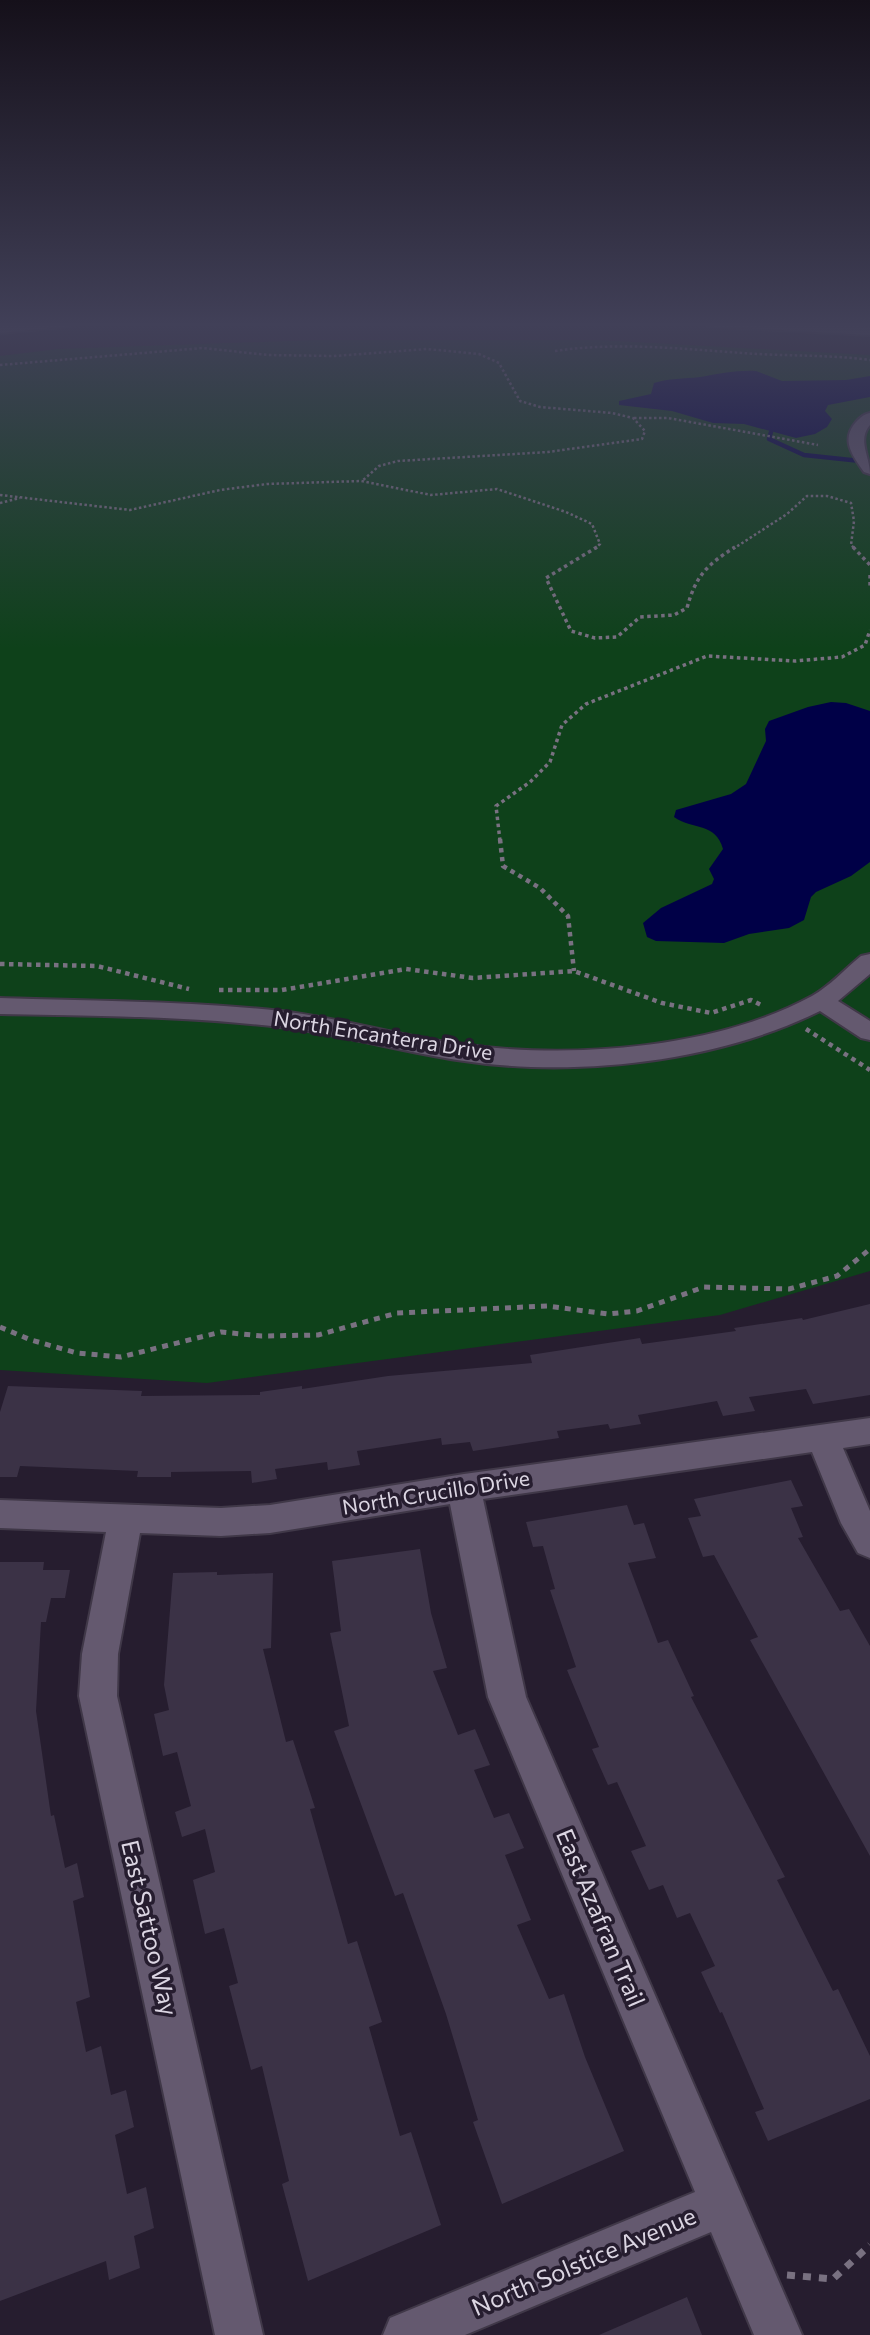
<svg xmlns="http://www.w3.org/2000/svg" width="870" height="2335" viewBox="0 0 870 2335" font-family="Commissioner,sans-serif">
<style>
.green{fill:#0e411a}
.water{fill:#000047}
.lines{fill:none;stroke-linecap:round;stroke-linejoin:round}
.stream{stroke:#000047;stroke-width:4.5}
.building{fill:#3b3246}
.street-casing{stroke:#403848;stroke-width:4}
.path-far4{stroke:#797181;stroke-width:2.5;stroke-dasharray:2.5 2.5;stroke-linecap:butt}
.path-far3{stroke:#797181;stroke-width:3.5;stroke-dasharray:3.5 3.5;stroke-linecap:butt}
.path-far2{stroke:#797181;stroke-width:4.5;stroke-dasharray:4.5 4.5;stroke-linecap:butt}
.path-far1{stroke:#797181;stroke-width:5;stroke-dasharray:6 6;stroke-linecap:butt}
.path{stroke:#797181;stroke-width:7;stroke-dasharray:8 8;stroke-linecap:butt}
.street{fill:#64596f;fill-rule:evenodd}
.labels{text-anchor:middle;stroke-width:7;stroke-linejoin:round;paint-order:stroke}
.street-label{font-size:21px;fill:#dbd5e2;stroke:#261d2f}
.near-street-label{font-size:24px;fill:#dbd5e2;stroke:#261d2f}
</style>
<rect width="100%" height="100%" fill="#261d2f"/>
<path class="green" d="M316,340H599L870,355V1271L720,1315L207,1383L0,1370V356L58,349Z"/>
<g class="water">
<path d="M756,371L782,381L846,380L870,376V397L828,405L825,411L832,419L827,427L815,434L796,438L744,424L713,423L672,411L619,405V401L651,394L654,383C669,378 684,379 700,377C719,374 736,370 756,371Z"/>
<path d="M831,702L846,703L870,711V862L851,876L816,892L811,897L804,920L789,928L749,934L724,943L656,941L647,937L643,923L661,908L712,884L714,879L709,869L723,849C716,822 692,830 674,817L676,810L731,794L746,784L766,741L765,729L769,721L808,707Z"/>
</g>
<g class="lines">
<path class="stream" d="M771,432L769,439L804,455L870,462"/>
</g>
<g class="building">
<path d="M870,1304V1395L813,1404L806,1389L749,1397L755,1411L723,1416L717,1401L638,1415L641,1424L610,1429L608,1424L557,1431L559,1438L473,1451L470,1442L442,1445L441,1438L357,1451L360,1465L328,1470L327,1462L275,1469L277,1479L252,1483L251,1471L171,1472V1477H137L138,1471L20,1466L17,1477H0V1412L8,1386L142,1391L141,1396L260,1395V1392L302,1386V1389L388,1376L532,1363L530,1355L640,1338L642,1344L736,1331L734,1328L802,1318L803,1320Z"/>
<path d="M791,1480L803,1506L791,1508L803,1537L798,1538L840,1611L849,1609L870,1646V1856L750,1640L758,1637L714,1555L703,1557L688,1518L701,1516L694,1499Z"/>
<path d="M627,1505L634,1525L644,1523L656,1558L628,1563L658,1643L668,1640L694,1696L691,1697L785,1877L777,1880L833,1991L838,1989L870,2056V2099L768,2141L755,2112L764,2109L722,2012L720,2013L701,1972L715,1966L690,1913L677,1918L663,1885L649,1890L631,1851L646,1846L617,1782L608,1785L592,1749L599,1747L567,1670L576,1667L550,1590L555,1589L543,1546L533,1547L526,1522Z"/>
<path d="M420,1549L431,1613L447,1668L433,1671L458,1735L475,1729L490,1765L474,1770L494,1818L509,1813L524,1848L505,1855L531,1920L517,1925L549,1999L564,1994L585,2057L624,2151L502,2204L473,2122L478,2120L446,2014L403,1893L395,1896L334,1731L349,1726L330,1633L341,1631L332,1561Z"/>
<path d="M0,1562H44L43,1570H70L65,1598H51L46,1622H41L36,1711L51,1816L54,1815L65,1868L77,1863L84,1897L73,1901L90,1997L76,2002L86,2052L101,2046L111,2095L126,2090L134,2127L115,2135L127,2194L146,2187L154,2228L134,2236L140,2268L109,2280L106,2261L0,2301Z"/>
<path d="M217,1572V1575L273,1573L271,1648L263,1649L286,1742L293,1740L315,1808L310,1809L348,1944L357,1941L382,2022L369,2027L400,2136L411,2132L441,2225L308,2281L282,2184L289,2181L262,2066L251,2070L229,1986L238,1983L224,1928L205,1934L193,1880L215,1872L205,1829L182,1837L175,1812L191,1806L177,1752L163,1756L154,1714L169,1710L164,1685L173,1573Z"/>
<path d="M687,2297L702,2335H599Z"/>
</g>
<g class="lines">
<defs>
<g id="street">
<path d="M28,322H78L71,326L0,333V325Z"/>
<path d="M702,322H785L870,327V335L709,326Z"/>
<path d="M870,413V425C857,440 870,456 870,474L864,472C853,456 840,440 856,422C861,417 864,414 870,413Z"/>
<path d="M870,954V974L838,1001L870,1021V1040L861,1038L820,1011C715,1063 572,1078 457,1060C398,1051 340,1034 280,1027C187,1016 93,1016 0,1014V998C94,1001 188,1001 281,1011C341,1018 399,1036 459,1044C569,1059 713,1050 812,996C830,986 845,969 861,956Z"/>
<path d="M870,1418V1444L843,1448L870,1511V1558L858,1553L841,1523L812,1452L483,1499L526,1697L802,2335H754L711,2232L465,2335H383L390,2318L695,2192L488,1697L450,1504L270,1533L221,1536L140,1533L118,1654L117,1696L263,2335H215L79,1696L82,1654L106,1532L0,1528V1500L221,1508L270,1505L464,1474Z"/>
</g>
</defs>
<use href="#street" class="street-casing"/>
<g class="path-far4">
<path d="M555,351C622,341 691,350 758,354C796,356 832,355 870,360"/>
<path d="M0,365L203,348L268,355L334,356L427,349L479,354L499,363L520,401L540,407L612,413L633,418L645,431L642,439L548,452L398,461L379,466L362,481"/>
<path d="M634,418H668L818,445"/>
<path d="M0,495L130,510L220,490L267,484L361,481L431,495L497,489L566,512L592,524L600,544L595,549"/>
<path d="M0,503L20,498"/>
<path d="M733,549L787,514L807,496H827L851,503L854,521L851,545L855,549"/>
</g>
<g class="path-far3">
<path d="M597,547L546,578L571,631L595,638L617,637L640,617L674,615L687,608C696,575 707,565 735,547"/>
<path d="M853,547L870,565"/>
<path d="M870,575V589"/>
<path d="M500,841L496,806L530,782L550,762L562,725L586,704L707,656L795,661L842,657L865,645L870,630"/>
</g>
<g class="path-far2">
<path d="M500,839L503,866L540,888L568,916L574,971"/>
<path d="M0,964L97,966L189,989"/>
<path d="M219,990H282L406,969L473,978L574,971L662,1003L711,1013L751,1000L761,1005"/>
<path d="M806,1029L870,1070"/>
</g>
<path class="path-far1" d="M0,1327L31,1340L77,1353L121,1357L221,1332L262,1336L318,1335L397,1313L547,1306L608,1314L637,1311L704,1287L789,1289L837,1276L870,1249"/>
<path class="path" d="M787,2275L833,2279L870,2245"/>
<use href="#street" class="street"/>
</g>
<linearGradient id="sky" x2="0" y2="1"><stop stop-color="#15101a"/><stop offset="0.5" stop-color="#414058"/><stop offset="1" stop-color="#414058" stop-opacity="0"/></linearGradient>
<rect width="870" height="649" fill="url(#sky)"/>
<g class="labels">
<g class="street-label">
<text transform="translate(383 1036) rotate(9)" y="7">North Encanterra Drive</text>
<text transform="translate(436 1493) rotate(-9)" y="7">North Crucillo Drive</text>
</g>
<g class="near-street-label">
<text transform="translate(600 1918) rotate(67)" y="8">East Azafran Trail</text>
<text transform="translate(149 1928) rotate(77)" y="8">East Sattoo Way</text>
<text transform="translate(584 2262) rotate(-23)" y="8">North Solstice Avenue</text>
</g>
</g>
</svg>
